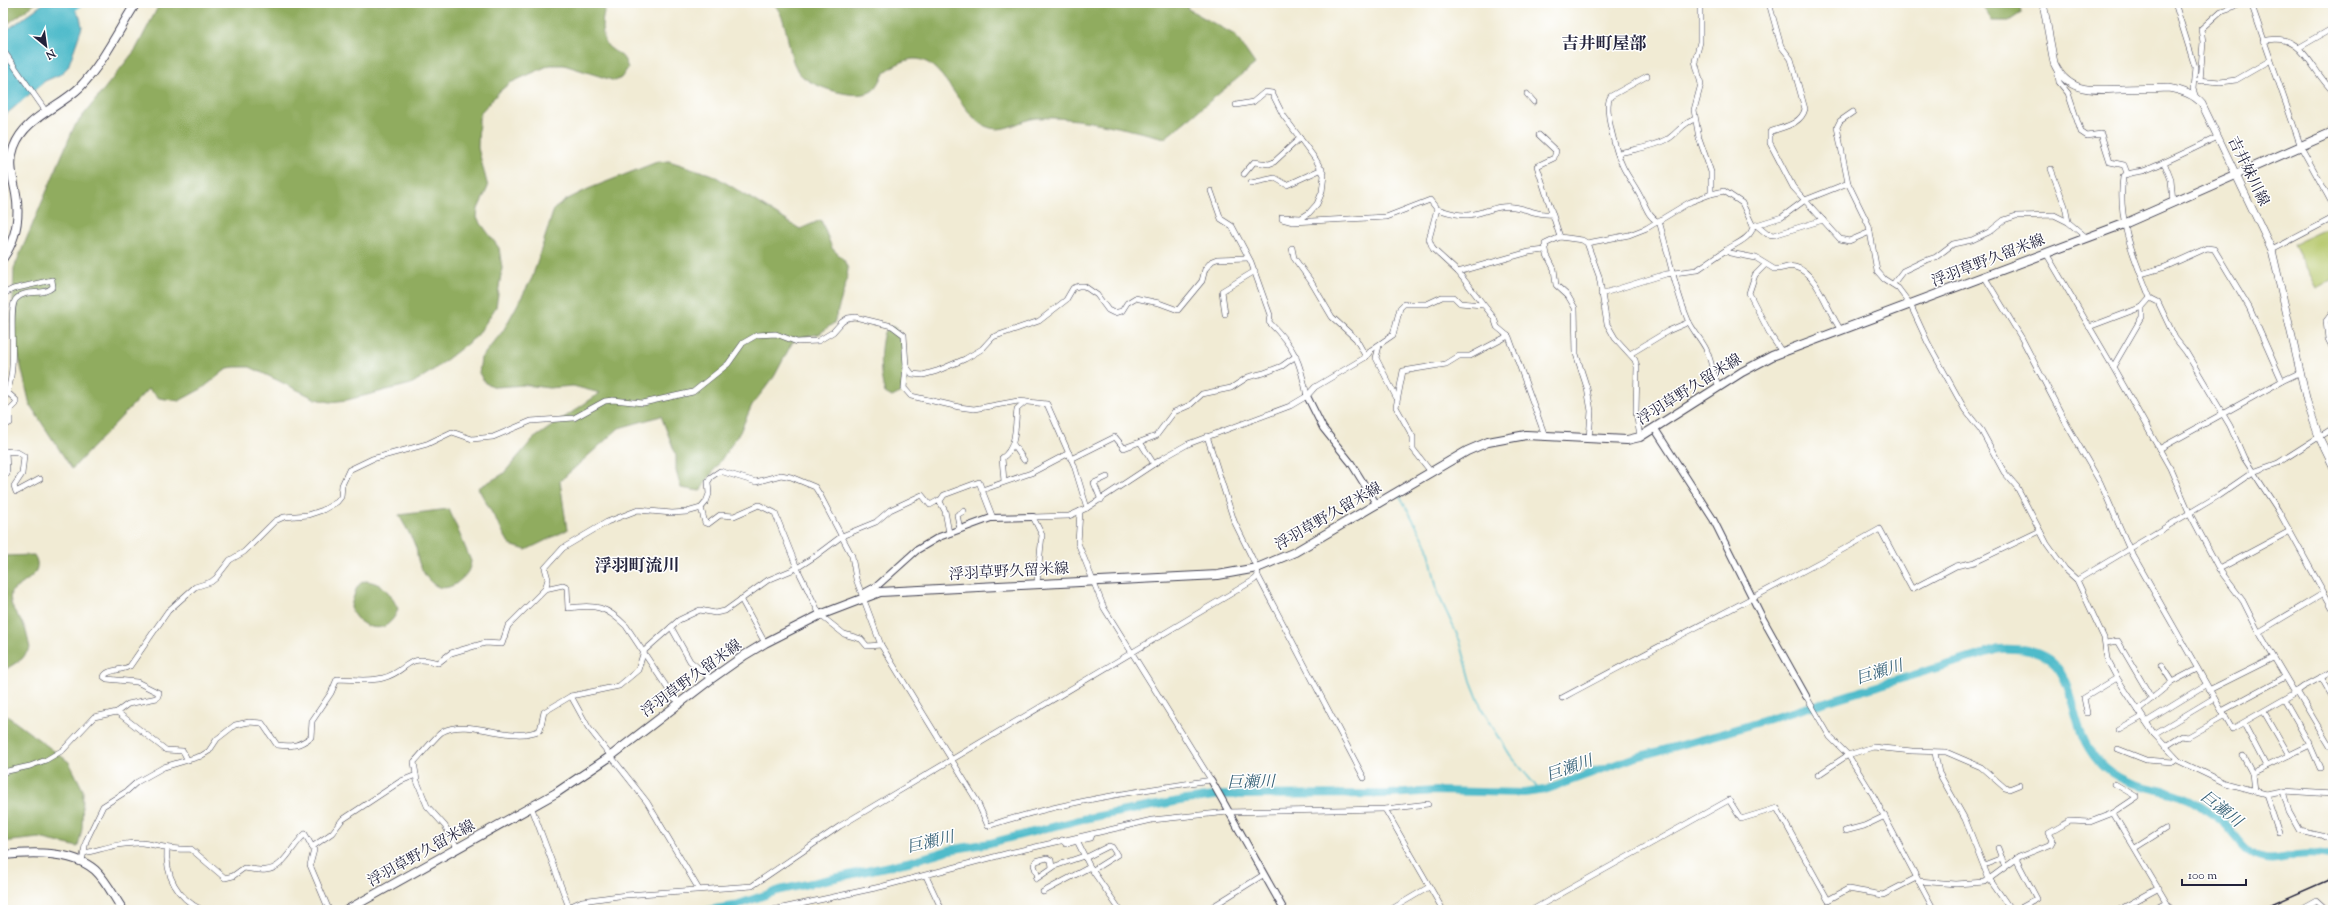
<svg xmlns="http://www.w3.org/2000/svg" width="2336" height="913" viewBox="0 0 2336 913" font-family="'Sorts Mill Goudy','Noto Serif JP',serif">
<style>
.green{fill:#b5c76a;stroke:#6c7452}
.forest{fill:#90ac5e;stroke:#59674c}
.water{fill:#4fbbca;stroke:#386e82}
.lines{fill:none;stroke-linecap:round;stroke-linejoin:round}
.stream{stroke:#4fbbca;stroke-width:1.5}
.river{stroke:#4fbbca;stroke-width:8}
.minor-casing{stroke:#414052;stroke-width:6}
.tertiary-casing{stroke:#414052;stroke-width:8}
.secondary-casing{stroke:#414052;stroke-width:8}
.primary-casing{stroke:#414052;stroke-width:10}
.minor{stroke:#fff;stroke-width:5}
.tertiary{stroke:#fff;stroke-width:6}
.secondary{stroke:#fff;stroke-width:7}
.primary{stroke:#fff;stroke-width:8}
.rail{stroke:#22223b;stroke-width:1.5}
.labels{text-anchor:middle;stroke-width:3;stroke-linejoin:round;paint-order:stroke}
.street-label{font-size:15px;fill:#22223b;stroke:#fff}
.water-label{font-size:16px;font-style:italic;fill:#345f74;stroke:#fff}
.quarter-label{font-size:17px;font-weight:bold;fill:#22223b;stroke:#fff}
</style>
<rect width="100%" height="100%" fill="#fff"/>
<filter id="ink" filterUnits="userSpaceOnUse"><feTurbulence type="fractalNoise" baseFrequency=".025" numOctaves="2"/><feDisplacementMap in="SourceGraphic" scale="8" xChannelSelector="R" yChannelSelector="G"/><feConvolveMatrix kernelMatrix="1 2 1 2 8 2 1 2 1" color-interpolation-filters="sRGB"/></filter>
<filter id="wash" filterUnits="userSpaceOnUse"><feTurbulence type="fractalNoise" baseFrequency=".012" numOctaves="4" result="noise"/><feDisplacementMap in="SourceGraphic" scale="16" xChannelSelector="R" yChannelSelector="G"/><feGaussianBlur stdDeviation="0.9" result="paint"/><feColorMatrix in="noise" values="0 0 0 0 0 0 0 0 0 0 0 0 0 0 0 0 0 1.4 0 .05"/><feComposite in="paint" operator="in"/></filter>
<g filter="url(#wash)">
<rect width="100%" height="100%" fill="#f1ebd4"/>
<path class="green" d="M2333,226V280L2317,288L2294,244Z"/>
<g class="forest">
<path d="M3,3H36L3,27Z"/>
<path d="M160,3H607C602,15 598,38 610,48C620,56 623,53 628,68L621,78L615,81L564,65H550L510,83L500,91L481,112L479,119L478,148L488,187L478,209L477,218L499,248L502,268L496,307L477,336L432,371L411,384L347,400L330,402L316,399L250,367H235L228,368L203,388L179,401L159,398L148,389L72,469L30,405L12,328L14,268L74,127L136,49Z"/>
<path d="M773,3H1186L1188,9L1235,35L1255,64L1165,138C1127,129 1076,116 1037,118C1018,120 1004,135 985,126C959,113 942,56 913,59C904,60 889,67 884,74C880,80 878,87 872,91C857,101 817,88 803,77C785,63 792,22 773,3Z"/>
<path d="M1981,3H2019L2021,13L2009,21H1992Z"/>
<path d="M669,161L713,175L800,229L821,220L832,248L844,260L848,269L846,283L834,323L819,334L799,338L792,343L774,377L752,405L740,432L700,491L681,488L676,471V455L661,416L619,428L560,481L567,530L526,550L510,545L478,488L503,474L533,439L600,393L573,386L549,388L525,385L496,387L485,383L479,373L481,358L503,331L532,278L554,209L566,200L588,189L657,162Z"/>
<path d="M894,326L903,343L906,382L900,393L892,397L885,393C879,374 879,351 884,332Z"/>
<path d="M449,509L471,561C470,572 465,576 457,583C438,596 426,580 419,563C417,558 417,552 416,548C412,536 404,525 399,515Z"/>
<path d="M34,555C46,574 22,582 11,592C8,607 17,613 24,626C27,632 28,641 30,648L22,659L3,671V556Z"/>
<path d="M365,581C383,582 391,594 398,609C396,615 393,620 388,624C375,634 353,622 351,607C351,603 354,597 355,592C357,587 359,583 365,581Z"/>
<path d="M3,713L69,762L83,790L82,829L78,847L39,838L3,842Z"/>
</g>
<path class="water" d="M44,3H70L80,17L82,27L68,67L61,74L45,81L3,117V33Z"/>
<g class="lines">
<path class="stream" d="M1400,496L1428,547L1438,594L1460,641L1471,681L1482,709L1510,755L1540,791"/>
<g class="river">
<path d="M65,13L79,3"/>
<path d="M709,910L733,906L780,890L912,861L949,850L990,843L1083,819L1179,801L1221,795L1389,794L1436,791L1524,793L1545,790L1633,758L1717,735L1999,649C2090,644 2057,716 2098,761C2131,796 2165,782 2199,805C2207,811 2217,817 2224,823C2235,834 2246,854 2261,858C2272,862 2285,857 2297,855C2308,854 2322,854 2333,857"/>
</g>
</g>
</g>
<g filter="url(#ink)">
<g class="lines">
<defs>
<g id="minor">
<path d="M1769,3L1781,46L1791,59L1805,109C1801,125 1782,127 1770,132V143L1793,187L1840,239L1849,241L1870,232"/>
<path d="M1942,3H1979"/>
<path d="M2175,3L2195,67L2193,89L2196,98"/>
<path d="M2251,3L2301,147L2333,205"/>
<path d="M2263,41C2304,30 2310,71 2333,91"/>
<path d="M2300,47L2333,28"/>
<path d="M3,50L47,113"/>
<path d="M2057,70L2059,82L2068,93L2081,132L2087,136L2101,134L2110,162L2124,165L2127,173"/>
<path d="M1647,76L1611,96C1602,106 1617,155 1623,167C1628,177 1635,186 1640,196C1645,204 1648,217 1657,221"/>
<path d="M2198,80L2220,82L2236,80L2269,61"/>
<path d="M2200,81L2203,42L2201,29L2221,11L2245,3"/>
<path d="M1527,94L1534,102"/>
<path d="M1236,105L1253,102L1265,92L1272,93L1283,115L1316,160L1324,175L1322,192L1317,204L1309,213L1301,218L1282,217V219L1293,222L1386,217L1430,200L1437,209L1429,239L1433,249L1458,272L1494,318L1497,327L1509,337L1545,436"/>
<path d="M1539,135L1556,151L1554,158L1537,166L1560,237"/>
<path d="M2218,137C2194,148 2171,160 2146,170C2139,173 2128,171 2123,177C2117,221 2134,257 2150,298L2142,307V317L2113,367L2170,468L2189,512L2219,569L2243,601L2257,629L2295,693L2303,687L2333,671"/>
<path d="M1619,153C1635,149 1654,147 1668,139C1679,132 1681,124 1695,119"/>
<path d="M2164,162L2171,180L2173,203"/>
<path d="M2051,169L2065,206L2068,222"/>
<path d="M1244,174L1254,162L1269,164L1274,162L1300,138"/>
<path d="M1251,183L1275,178L1287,185L1322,169"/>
<path d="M1848,183L1837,127L1840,121L1853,112"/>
<path d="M1211,191L1221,219L1232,226L1251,262L1270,315L1269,322C1295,348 1300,361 1307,396"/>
<path d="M1711,194L1724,191L1742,203L1753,226"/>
<path d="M1437,209C1447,212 1457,216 1468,215C1483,214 1497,204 1514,207C1528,209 1539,216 1553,214"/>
<path d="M1659,221C1669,255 1674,287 1688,320C1693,331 1701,339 1706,349C1712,361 1712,374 1719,386"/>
<path d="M1756,225L1767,234L1774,235L1823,220"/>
<path d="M1587,243L1629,235L1647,228L1690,202L1711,194V172L1699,138L1694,110L1701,84L1695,61L1700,42V3"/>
<path d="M1292,248L1294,258L1310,280L1332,317L1356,339L1366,357"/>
<path d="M1726,250C1735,244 1752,238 1753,226L1782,217L1805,200L1848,183L1869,226L1877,271L1884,279L1898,288L1910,304L1928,343L1965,410L1981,430L2004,472L2017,487L2047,544L2065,569L2077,580L2104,638L2107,659L2117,678L2154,734L2179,761L2225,783L2266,794L2283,791L2333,794"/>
<path d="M2272,250L2333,218"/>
<path d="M2046,253L2113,367"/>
<path d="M1765,265L1755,275L1749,293L1771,336L1782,352"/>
<path d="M1458,272L1529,252L1545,250"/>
<path d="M2141,274L2165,267L2207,248L2214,249L2249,307L2282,381L2301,372"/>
<path d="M1984,276L2021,337L2067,425L2100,482L2129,548L2232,729L2295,693"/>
<path d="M1893,284L1903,271L1924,261L1936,257L1953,244L1972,240L1989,232L2004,220L2016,216L2054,215L2068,222L2087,238"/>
<path d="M3,294L13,289L52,280L53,287C42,297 26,288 16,299C6,309 21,375 3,400"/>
<path d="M1601,294L1666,274L1697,270L1726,250L1730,253L1756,258L1774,269C1781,270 1788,265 1795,267C1818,273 1828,313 1841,330"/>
<path d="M2150,298L2158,302L2175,338L2186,352L2230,426L2244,458L2278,510L2333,609"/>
<path d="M2333,312L2326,321L2328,339L2333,349"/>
<path d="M1225,314L1222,291L1255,271"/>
<path d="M2089,327L2142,307"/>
<path d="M1379,346L1376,358L1396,397"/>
<path d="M1630,354L1668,331L1689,322"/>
<path d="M906,366L912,374L923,375L937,371L965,359L982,349L993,337L1039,321L1066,300L1073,288L1079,286H1084L1097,295L1108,310L1114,313L1122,311L1127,303L1135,298L1159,303L1178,310L1202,281L1205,269L1212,261L1217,259L1248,258"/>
<path d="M3,426L10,423V410L16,404V400L7,392"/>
<path d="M1589,439L1591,411L1587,388L1576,354L1575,308L1568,296L1556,285L1554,269L1547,255L1545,244L1560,237L1582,240L1587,243L1599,276L1607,324L1615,338L1635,360L1637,367L1636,412L1640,437"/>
<path d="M1013,444L1024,460"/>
<path d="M2159,449L2282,381"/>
<path d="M3,451L17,452L24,456L22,474L14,486L16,492L40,479"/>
<path d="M6,451L7,474"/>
<path d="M1071,459L1115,437L1124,448L1140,442"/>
<path d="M1154,464L1140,442L1156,436L1174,412L1190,405L1202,394L1231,388L1248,377L1264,373L1282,366L1296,356"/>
<path d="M1431,472L1413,449V437L1396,407L1403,371L1446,364L1459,356H1470L1508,336"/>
<path d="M1004,481L1002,458C1017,448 1015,426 1017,409L1025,402"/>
<path d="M982,490L1031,473L1069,453"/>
<path d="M1101,500L1094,483L1107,477"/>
<path d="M940,501L944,495L979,482L993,518"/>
<path d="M701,508L705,523L708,524L720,515L734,516L759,505L775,513L797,568L820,615L844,634L861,639L867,646L881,645"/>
<path d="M960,529L957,515L964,511"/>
<path d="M2219,569L2290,531"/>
<path d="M1258,576L1364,778"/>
<path d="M2077,580L2218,496L2253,472L2278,463L2333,428"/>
<path d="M1037,583L1042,535L1033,517L1069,516L1087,508L1163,458L1188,444L1290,406L1307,396L1315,387L1366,357L1371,350L1393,335L1400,308L1404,304H1427L1442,297H1454L1460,303L1482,305"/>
<path d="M741,599L765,643"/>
<path d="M671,627L690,661L711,679"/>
<path d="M2259,632L2324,593"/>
<path d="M2106,643L2118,641L2152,699"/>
<path d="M2161,665L2172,682"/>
<path d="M2321,677L2333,698"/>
<path d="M2209,690L2273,658"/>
<path d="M2297,691L2331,748"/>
<path d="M571,696L588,727L647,802L698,888"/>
<path d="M1806,696L1830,737L1848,755L1873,795L1934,910"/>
<path d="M1562,698C1667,641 1775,588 1880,529L1912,589L1956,566L1975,562L2040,531"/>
<path d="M2285,701L2310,745"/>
<path d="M680,702L674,698L626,626C606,606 595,604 568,608L567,587L563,585L545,589L548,579L545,568L563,548L607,522L638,510L672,513L687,512L701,508L706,502L709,494L708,482L711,477L720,471L756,482L781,475L791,477L815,487L820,495L852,556L856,579L881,645L977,801L988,826C1060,802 1136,791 1211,780L1104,608L1078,543L1080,511"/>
<path d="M2138,710L2172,682L2197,669"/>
<path d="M2222,711L2285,677"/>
<path d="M117,712L128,704L157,698L159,693L137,682L107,679L104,677C106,669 122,671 130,666L168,611L195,587L211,582L216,578L230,560L244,552L275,521L284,517L308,515L323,510L337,502L341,497L342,485L349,470L372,459L427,444L452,432L472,439L493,437L531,421L574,418L605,401L613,400L643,403L693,392L728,364L743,343L757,335L776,334L797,342L818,341L833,332L842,322L848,318L855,317L892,326L904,335L906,366L904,388L911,396L959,407L974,409L1018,401L1047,404L1074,465L1087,508"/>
<path d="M2264,712L2289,755"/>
<path d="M2087,713L2084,698L2117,678"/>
<path d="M2146,722L2206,685"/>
<path d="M2244,724L2266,766"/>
<path d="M2119,730L2142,717"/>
<path d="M2154,734L2214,698"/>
<path d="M2165,747L2182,736L2188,737L2225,716"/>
<path d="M2118,749L2146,760L2173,762L2177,759"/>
<path d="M1935,753L1939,773L1965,819L1988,877L2011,910"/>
<path d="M2243,756L2252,773L2254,791"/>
<path d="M3,772L30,766L46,760L63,750L94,717L117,712L166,750L183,751L187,759"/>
<path d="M2252,773L2310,745L2320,768"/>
<path d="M1818,775L1848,755L1873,747L1912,751L1946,752L1981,767L2005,788L2009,789L2019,785"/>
<path d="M2283,791L2289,812L2299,830L2321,835L2333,841"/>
<path d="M2266,794L2279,833"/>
<path d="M531,806L570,910"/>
<path d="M1385,809L1443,910"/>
<path d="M2113,813L2137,797L2115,784"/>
<path d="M1845,831L1864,826L1885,816"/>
<path d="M1062,840L1066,844L1077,841L1090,867L1120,910"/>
<path d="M1077,841L1091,838L1092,834"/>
<path d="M312,847L332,833L342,820L401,781L416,775"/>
<path d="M167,848C165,876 177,898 202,910"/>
<path d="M1998,848L2005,867"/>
<path d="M2135,848L2165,829"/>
<path d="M458,849L445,826L427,806L417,781L414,762C420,756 436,736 442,732C469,717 511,744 540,730L544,712L571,696L619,686L638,670L644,651L679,620L700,610L715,613L725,611L768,580L797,568L814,557L842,536L876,522L890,510L922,495L930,505L939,500L945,511L949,533"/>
<path d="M84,853C103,849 122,842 142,843C159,845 174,851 191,849L225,878L233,876L244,868C251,869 259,871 266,870C284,869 293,844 305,834L314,850L310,865L329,910"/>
<path d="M1085,858L1109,846L1112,847L1117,855L1093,870"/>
<path d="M2016,859L2037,899L2017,910"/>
<path d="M82,861L86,841L103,806L127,791L137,782L164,767L201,756L209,751L217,739L235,725L249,722L262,723L277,745C292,747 299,746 311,737L312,721L331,693L337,679C353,679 367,682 383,678C410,671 404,653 438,663L451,653L485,643L502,644L508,626L545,589"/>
<path d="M1984,865L2002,858"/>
<path d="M926,876L942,910"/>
<path d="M1038,877L1034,865L1036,861L1047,858L1051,860L1052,867"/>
<path d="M1036,879L1055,866L1084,856"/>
<path d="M1918,881L1956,884L1985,882L2019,857L2051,844L2053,840L2049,833L2070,821L2090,822L2113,813L2171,910"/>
<path d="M1043,892L1090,867"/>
<path d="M569,907L582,901L626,895L752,886L840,826L1254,580L1258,576L1257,568L1234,521L1207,436"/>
<path d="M773,910L880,887L1009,853L1152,820L1228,812L1385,809L1428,804"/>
<path d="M1207,910L1263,875"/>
<path d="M1390,910L1429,887"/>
<path d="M1532,910L1729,800L1741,819L1777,808L1828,900L1848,889L1883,895L1916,878"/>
<path d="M2119,910L2159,888"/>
<path d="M2151,910L2166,902"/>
<path d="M2299,910L2317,900L2328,910"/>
</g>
<g id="tertiary">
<path d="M1307,396L1323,428L1351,463L1377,505"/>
<path d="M1655,429L1713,519L1763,619L1806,696"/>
<path d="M864,599V593L877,586L917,550L939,537L991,518L1033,517"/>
<path d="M1211,780L1284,910"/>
</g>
<path id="secondary" d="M2043,3L2054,63C2068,94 2093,90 2121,89C2136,88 2152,89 2168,88C2181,90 2194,94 2202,104L2272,250L2307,402L2319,437L2333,466"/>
<g id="primary">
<path d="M3,258C16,239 20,217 16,194C13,178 8,163 14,147C25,117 59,108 80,87C103,63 118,31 136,3"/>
<path d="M3,855C31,852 72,850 95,870C106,880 114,897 123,910"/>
<path d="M347,910L556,793L611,756L711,679L745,655L765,643L820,615L880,592L1218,575L1257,568L1295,552L1467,451L1488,442L1526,435L1627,440L1640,437L1742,372L1772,356L2124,224L2333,132"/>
</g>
</defs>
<use href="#minor" class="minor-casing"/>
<use href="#tertiary" class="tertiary-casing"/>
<use href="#secondary" class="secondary-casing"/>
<use href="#primary" class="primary-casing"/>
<use href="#minor" class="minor"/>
<use href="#tertiary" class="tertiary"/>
<use href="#secondary" class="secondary"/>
<use href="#primary" class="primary"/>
<path class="rail" d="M2260,910L2333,878"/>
</g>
</g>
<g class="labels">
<g class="street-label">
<text transform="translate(2249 171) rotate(64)" y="5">吉井妹川線</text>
<text transform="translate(1988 260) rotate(-21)" y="5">浮羽草野久留米線</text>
<text transform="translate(1689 389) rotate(-32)" y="5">浮羽草野久留米線</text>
<text transform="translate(1328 516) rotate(-30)" y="5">浮羽草野久留米線</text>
<text transform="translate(1009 571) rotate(-3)" y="5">浮羽草野久留米線</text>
<text transform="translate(691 678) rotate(-36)" y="5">浮羽草野久留米線</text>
<text transform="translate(421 853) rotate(-29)" y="5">浮羽草野久留米線</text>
</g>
<g class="water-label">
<text transform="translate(1879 671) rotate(-17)" y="6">巨瀬川</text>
<text transform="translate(1569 767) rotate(-19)" y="6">巨瀬川</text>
<text transform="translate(1251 781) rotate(-1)" y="6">巨瀬川</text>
<text transform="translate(2222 808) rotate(38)" y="6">巨瀬川</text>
<text transform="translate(930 841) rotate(-13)" y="6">巨瀬川</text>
</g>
<g class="quarter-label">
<text x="1604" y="49">吉井町屋部</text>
<text x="637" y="571">浮羽町流川</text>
</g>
</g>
<rect width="2336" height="913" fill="none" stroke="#fff" stroke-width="16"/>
<g transform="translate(46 46) rotate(151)" stroke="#ffffff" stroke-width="3" paint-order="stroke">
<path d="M0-3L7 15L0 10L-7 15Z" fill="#22223b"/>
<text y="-6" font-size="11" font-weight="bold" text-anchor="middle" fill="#22223b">N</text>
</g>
<path d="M2182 879v6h64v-6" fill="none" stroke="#22223b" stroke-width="2"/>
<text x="2188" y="879" font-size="12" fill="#22223b" stroke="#ffffff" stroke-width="3" paint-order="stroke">100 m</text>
</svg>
